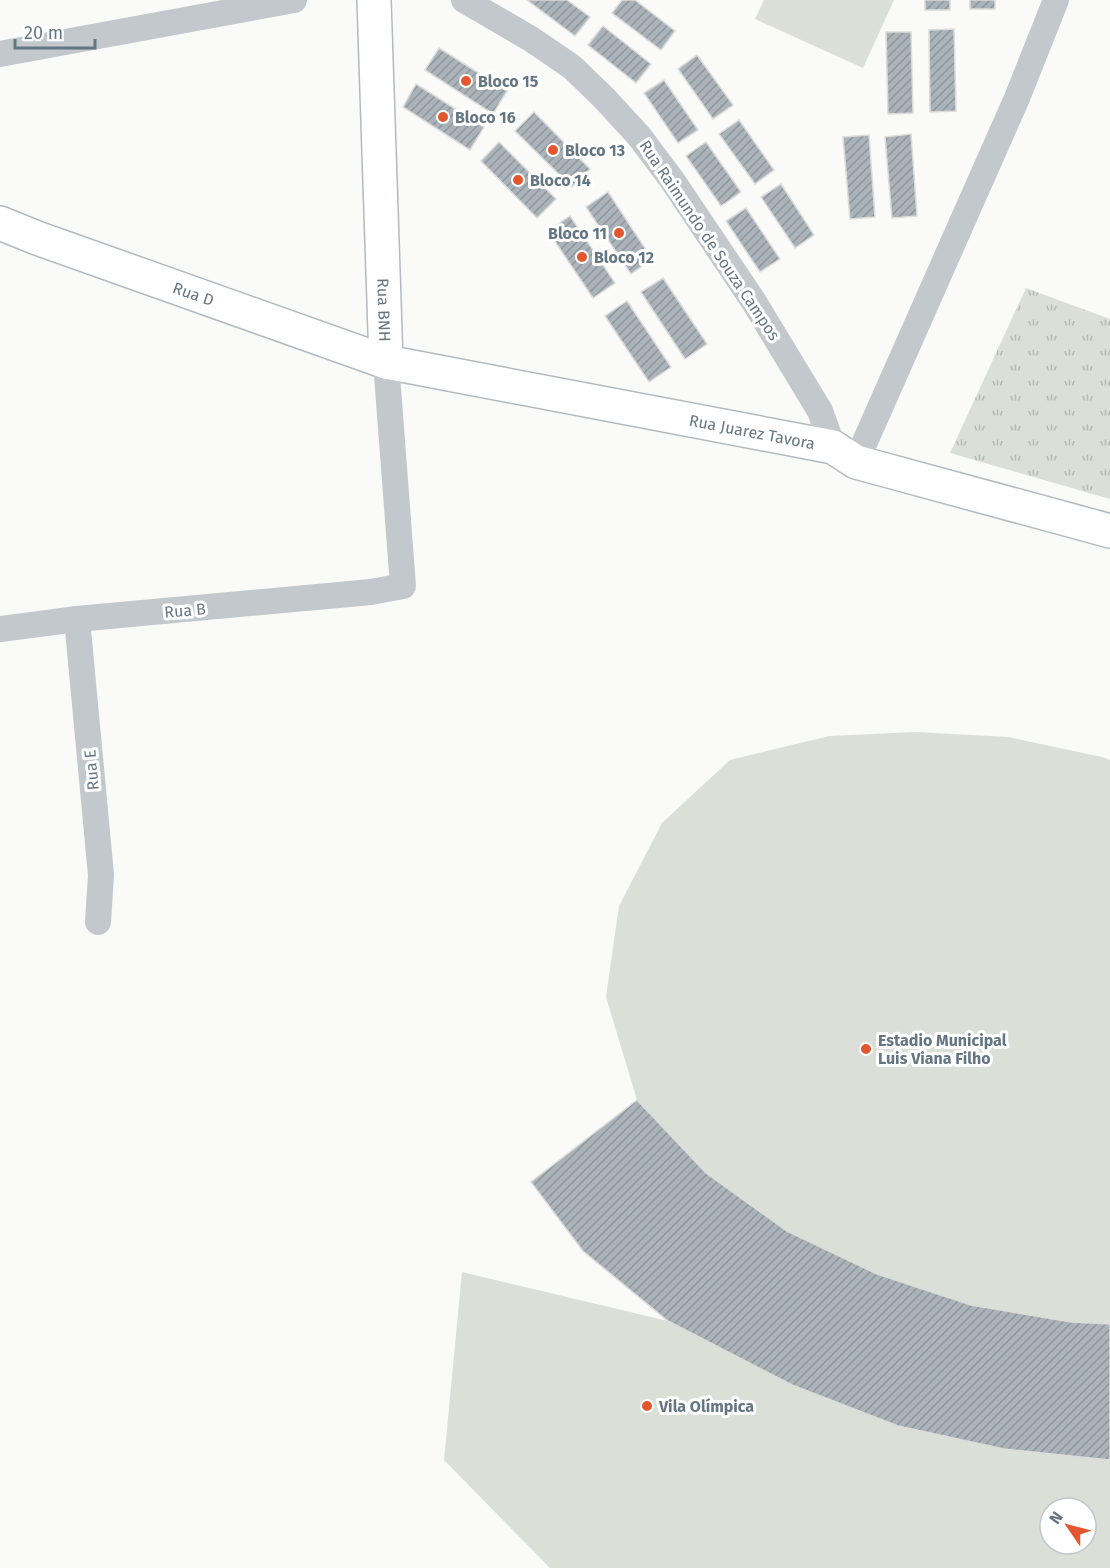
<svg xmlns="http://www.w3.org/2000/svg" width="1110" height="1568" viewBox="0 0 1110 1568" font-family="'Fira Sans',sans-serif">
<style>
.grass{fill:url(#grass-tufts)}
.pitch{fill:#dadfd7;fill-rule:evenodd}
.building{fill:url(#building-hatch);stroke:#dcdcda;stroke-width:1.5}
.lines{fill:none;stroke-linecap:round;stroke-linejoin:round}
.secondary-casing{stroke:#b3babf;stroke-width:36}
.street{stroke:#c3c8cc;stroke-width:26}
.secondary{stroke:#fff;stroke-width:33}
.poi-dot{fill:#e4572e;stroke:#fff;stroke-width:2}
.labels{text-anchor:middle;stroke-width:6;stroke-linejoin:round;paint-order:stroke}
.poi-label{font-size:16px;font-weight:bold;fill:#657683;stroke:#fff;text-anchor:start}
.street-label{font-size:16px;fill:#657683;stroke:#fff}
</style>
<defs>
<pattern id="grass-tufts" width="24" height="20" patternUnits="userSpaceOnUse" patternTransform="scale(1.5)"><rect width="24" height="20" fill="#dadfd7"/><path d="M3 7l-1-3M5 7V3M7 7l1-3M15 17l-1-3M17 17v-4M19 17l1-3" fill="none" stroke="#b4b9b4"/></pattern>
<pattern id="building-hatch" width="6" height="6" patternUnits="userSpaceOnUse" patternTransform="scale(1.5)"><rect width="6" height="6" fill="#aab3b9"/><path d="M-1 1l2-2M0 6l6-6M5 7l2-2" fill="none" stroke="#8e969c"/></pattern>
</defs>
<rect width="100%" height="100%" fill="#fafaf8"/>
<path class="grass" d="M1026,288L1110,319V499L950,453Z"/>
<g class="pitch">
<path d="M764,0H894L863,68L755,19Z"/>
<path d="M916,732L1008,737L1102,757L1110,760V1324L1071,1322L971,1305L877,1274L787,1231L706,1173L637,1100L606,997L619,906L662,823L730,760L829,736Z"/>
<path d="M462,1272L668,1321L792,1385L898,1426L1004,1449L1110,1460V1568H550L444,1460ZM1050,1508H1086V1544H1050Z"/>
</g>
<g class="building">
<path d="M527,0H567L590,17L575,36Z"/>
<path d="M622,0H635L675,31L661,50L612,13Z"/>
<rect x="925" y="0" width="25" height="10"/>
<rect x="970" y="0" width="25" height="9"/>
<path d="M603,26L651,64L636,83L588,45Z"/>
<path d="M954,29L956,111L930,112L929,30Z"/>
<path d="M886,32H911L913,113L888,114Z"/>
<path d="M439,48L507,91L493,114L425,70Z"/>
<path d="M697,55L733,105L713,119L678,69Z"/>
<path d="M664,80L698,130L678,143L644,93Z"/>
<path d="M416,84L484,127L470,150L403,107Z"/>
<path d="M534,112L590,169L572,187L515,131Z"/>
<path d="M739,120L774,170L755,184L719,134Z"/>
<path d="M911,134L917,216L892,218L885,137Z"/>
<path d="M869,135L875,217L850,219L843,137Z"/>
<path d="M499,142L556,199L537,218L481,161Z"/>
<path d="M706,142L741,192L721,206L686,156Z"/>
<path d="M781,184L814,235L795,248L761,197Z"/>
<path d="M608,192L652,259L631,274L586,207Z"/>
<path d="M746,208L780,259L760,272L726,221Z"/>
<path d="M570,216L615,283L593,298L548,231Z"/>
<path d="M663,278L707,344L685,359L641,292Z"/>
<path d="M627,301L671,367L649,382L605,316Z"/>
<path d="M637,1100L706,1173L787,1231L877,1274L971,1305L1071,1322L1110,1324V1460L1004,1449L898,1426L792,1385L668,1321L583,1251L531,1182Z"/>
</g>
<g class="lines">
<defs>
<g id="secondary">
<path id="s1" d="M374,0L386,362"/>
<path id="s2" d="M0,223L37,238L386,362L833,447L856,462L1110,531"/>
</g>
</defs>
<use href="#secondary" class="secondary-casing"/>
<g class="street">
<path d="M464,0L531,39L572,67L605,99L639,136L672,180L754,302L820,411L833,447"/>
<path d="M0,54L294,0"/>
<path d="M856,462L1017,98L1056,0"/>
<path d="M77,619L101,875L98,922"/>
<path d="M0,629L77,619L371,592L403,586L386,362"/>
</g>
<use href="#secondary" class="secondary"/>
</g>
<g class="poi-dot">
<circle cx="466" cy="81" r="6"/>
<circle cx="443" cy="117" r="6"/>
<circle cx="553" cy="150" r="6"/>
<circle cx="518" cy="180" r="6"/>
<circle cx="619" cy="233" r="6"/>
<circle cx="582" cy="257" r="6"/>
<circle cx="866" cy="1049" r="6"/>
<circle cx="647" cy="1406" r="6"/>
</g>
<g class="labels">
<g class="poi-label">
<text x="478" y="87">Bloco 15</text>
<text x="455" y="123">Bloco 16</text>
<text x="565" y="156">Bloco 13</text>
<text x="530" y="186">Bloco 14</text>
<text x="607" y="239" text-anchor="end">Bloco 11</text>
<text x="594" y="263">Bloco 12</text>
<text x="878" y="1046">Estadio Municipal<tspan x="878" dy="18">Luis Viana Filho</tspan></text>
<text x="659" y="1412">Vila Olímpica</text>
</g>
<g class="street-label">
<text transform="translate(710 240) rotate(56)" y="6">Rua Raimundo de Souza Campos</text>
<text dy="6" stroke="none"><textPath href="#s2" startOffset="206">Rua D</textPath></text>
<text dy="6" stroke="none"><textPath href="#s1" startOffset="310">Rua BNH</textPath></text>
<text dy="6" stroke="none"><textPath href="#s2" startOffset="783">Rua Juarez Tavora</textPath></text>
<text transform="translate(185 610) rotate(-5)" y="6">Rua B</text>
<text transform="translate(91 770) rotate(-95)" y="6">Rua E</text>
</g>
</g>
<g transform="translate(1068 1526) rotate(305)"><circle r="28" fill="#ffffff" stroke="#c1c8cd" stroke-width="1.5"/>
<path d="M0-4.5L10 22L0 15L-10 22Z" fill="#e4572e"/>
<text y="-9" font-size="16" font-weight="bold" text-anchor="middle" fill="#657683">N</text>
</g>
<path d="M15 39v9h80v-9" fill="none" stroke="#657683" stroke-width="3"/>
<text x="24" y="39" font-size="18" fill="#657683" stroke="#ffffff" stroke-width="4.5" paint-order="stroke">20 m</text>
</svg>
